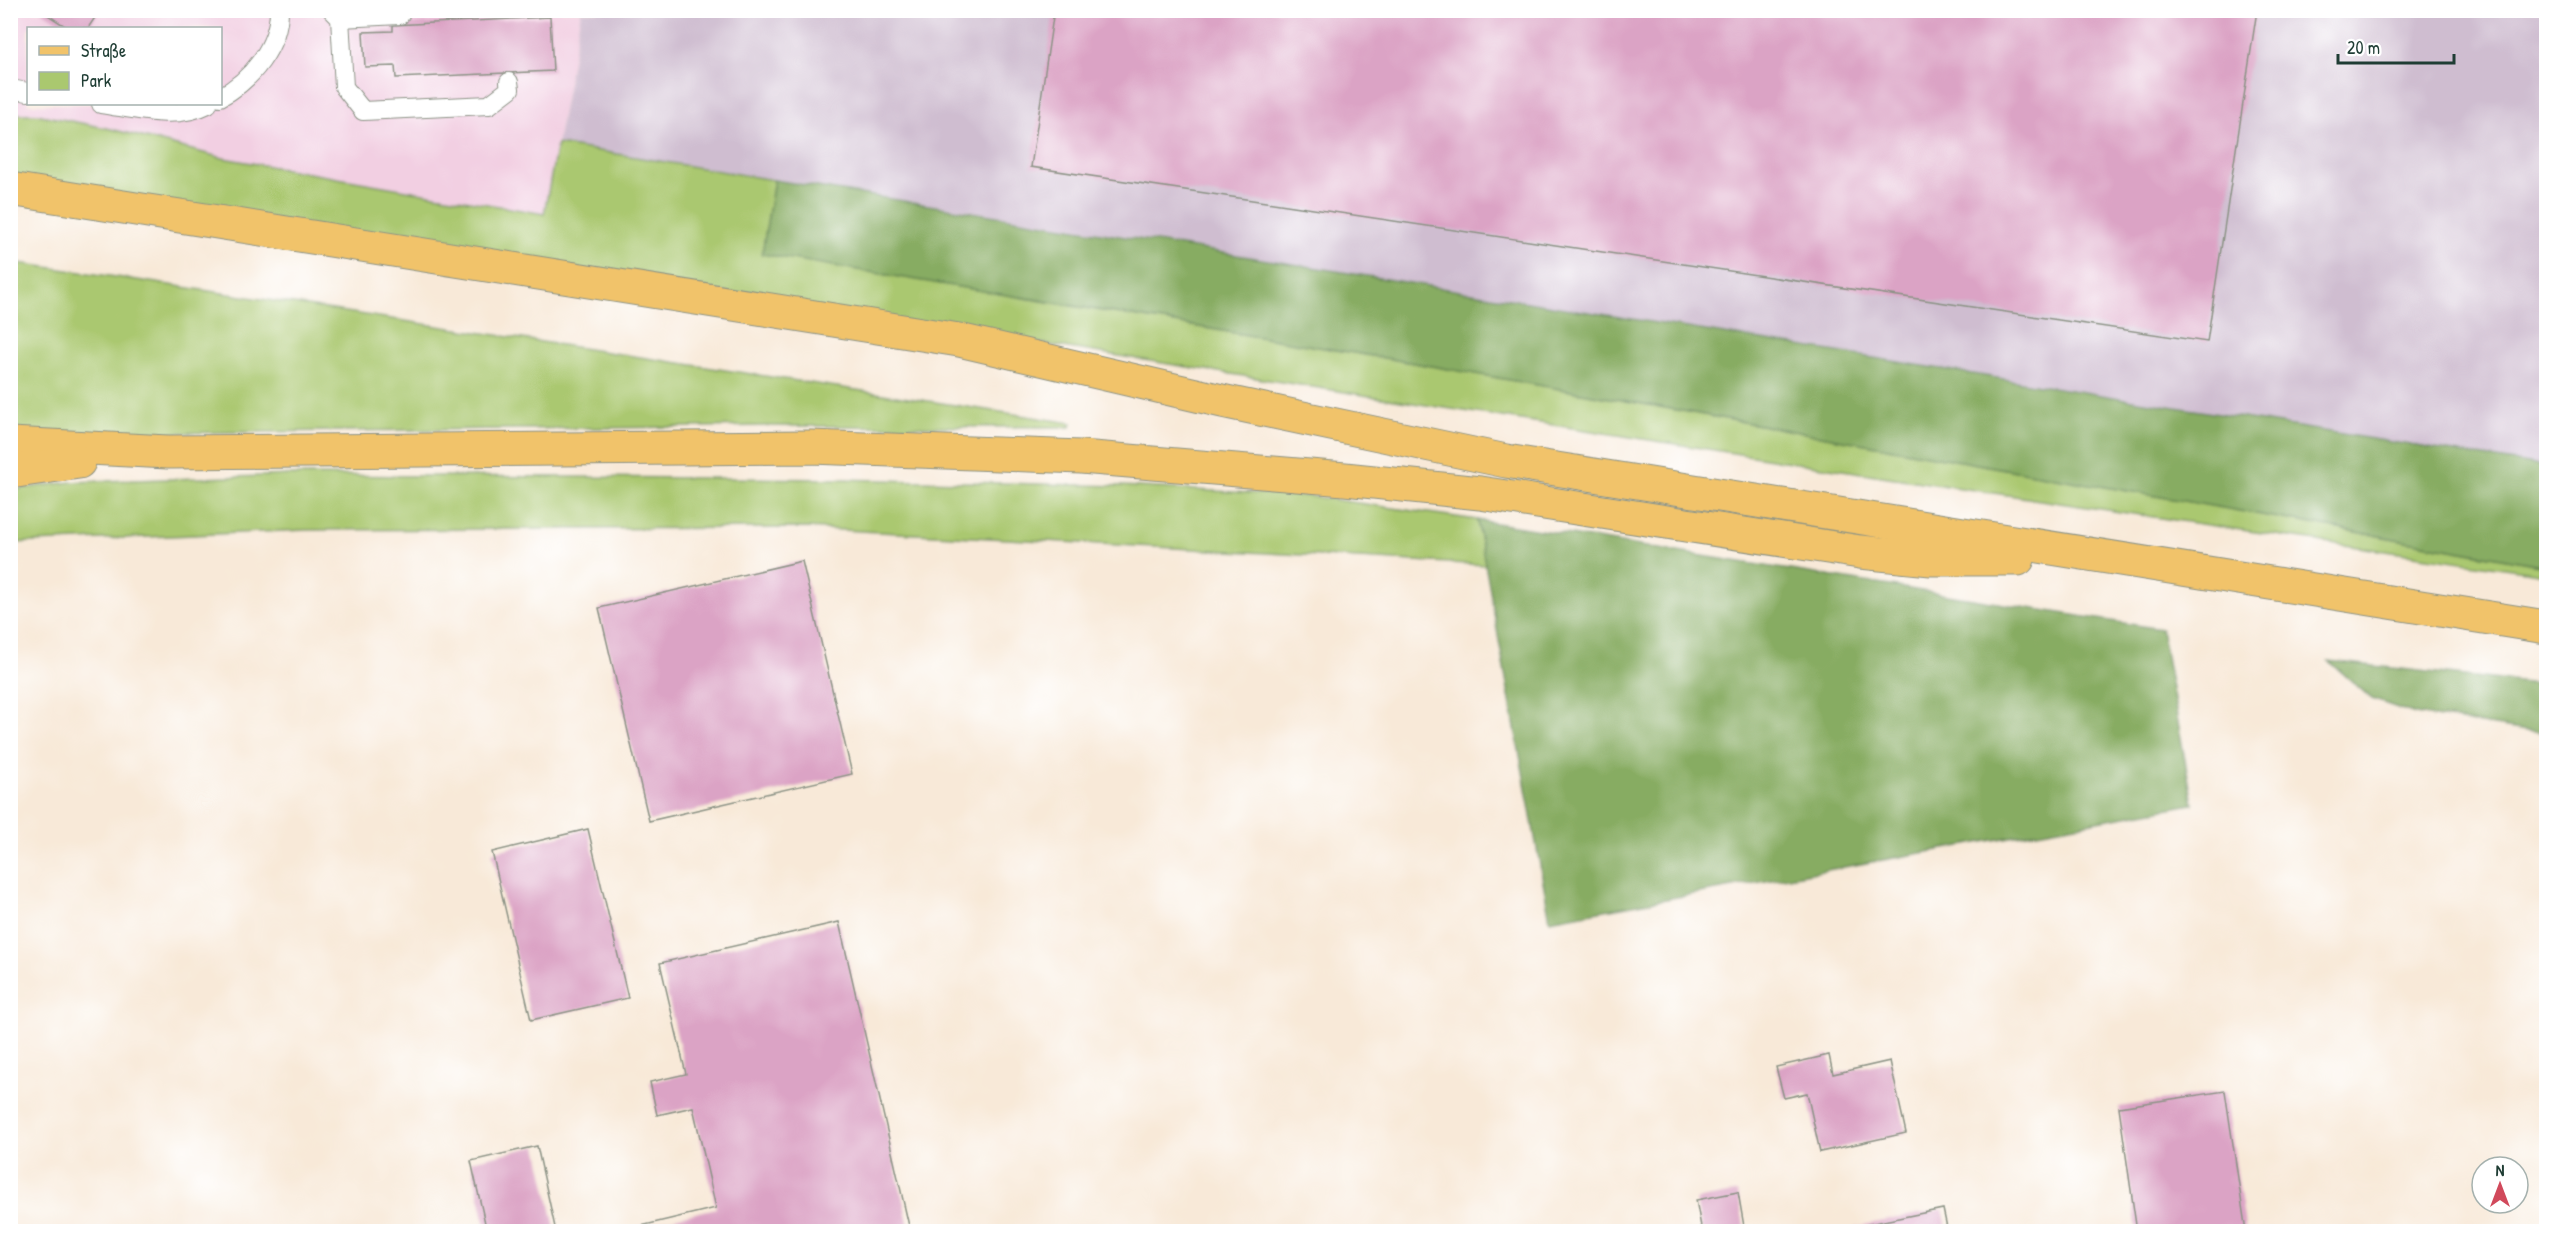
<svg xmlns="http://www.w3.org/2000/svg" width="2557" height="1242" viewBox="0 0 2557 1242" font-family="'Patrick Hand',sans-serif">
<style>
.built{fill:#f2cfe2;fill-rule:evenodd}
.industrial{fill:#cfbdd0}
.green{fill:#aac86f;stroke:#648252;stroke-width:1.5}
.forest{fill:#87ac62;stroke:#53744b;stroke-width:1.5}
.building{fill:#dba3c5}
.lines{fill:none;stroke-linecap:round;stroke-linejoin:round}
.lane-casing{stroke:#8c9386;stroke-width:20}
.primary-casing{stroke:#8c9386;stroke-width:35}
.lane{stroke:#fff;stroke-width:18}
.primary{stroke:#f1c36a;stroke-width:33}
</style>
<rect width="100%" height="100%" fill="#fff"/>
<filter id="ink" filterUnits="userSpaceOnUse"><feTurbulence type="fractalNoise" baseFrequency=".0167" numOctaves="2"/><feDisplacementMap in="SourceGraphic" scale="12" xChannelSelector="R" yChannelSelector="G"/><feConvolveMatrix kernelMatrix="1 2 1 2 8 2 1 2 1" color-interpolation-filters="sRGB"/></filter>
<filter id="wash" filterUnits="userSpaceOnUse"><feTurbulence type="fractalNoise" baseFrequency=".008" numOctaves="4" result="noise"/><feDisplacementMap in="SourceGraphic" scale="24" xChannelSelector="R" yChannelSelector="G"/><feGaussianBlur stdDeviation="1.35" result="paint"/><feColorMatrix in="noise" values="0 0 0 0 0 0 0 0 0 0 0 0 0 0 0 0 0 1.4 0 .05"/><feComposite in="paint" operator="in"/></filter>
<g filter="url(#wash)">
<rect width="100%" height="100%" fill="#f8e9d8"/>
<path class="built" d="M11,11H581L544,215L223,158L111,129L36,114H11ZM28,28H220V104H28Z"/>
<path class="industrial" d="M581,11H2546V467L557,144Z"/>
<g class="green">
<path d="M11,114H36L111,129L223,158L544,214L557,144L774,180L762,254L1420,364L2546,566V574C1699,454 855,313 11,177Z"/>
<path d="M11,262L137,280L1072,423L1070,427L772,426L164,433L11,432Z"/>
<path d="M295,475L838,479L1121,486L1309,496L1477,520L1486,565L806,528L307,530L11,543V490L70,482Z"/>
</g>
<g class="forest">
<path d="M774,180L2546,467V566L1420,364L762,254Z"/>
<path d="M1477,520L2161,629L2193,804L1550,920Z"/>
<path d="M2329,661L2546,685V734L2415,714L2372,699Z"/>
</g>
<g id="blocks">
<g class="building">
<path d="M40,10H100L88,28H68Z"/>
<path d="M1054,10H2257L2207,342L1031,167Z"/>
<path d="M550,17L553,71L396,78L395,66L365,67L363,32L393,31V25Z"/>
<path d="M802,561L852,774L649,821L599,608Z"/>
<path d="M588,829L628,998L531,1020L492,852Z"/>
<path d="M839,922L909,1226L885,1232H616L716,1208L693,1107L657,1115L650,1082L686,1074L660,963Z"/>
<path d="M1829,1055L1833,1074L1890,1061L1906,1133L1820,1152L1807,1093L1784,1098L1776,1067Z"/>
<path d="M2225,1091L2246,1232H2137L2119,1107Z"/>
<path d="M537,1146L556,1232H487L471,1161Z"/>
<path d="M1738,1192L1745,1232H1702L1696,1200Z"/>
<path d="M1943,1209L1948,1232H1855L1854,1227Z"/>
</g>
</g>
</g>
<g filter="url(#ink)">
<use href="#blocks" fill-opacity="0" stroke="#8c9386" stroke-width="1.5"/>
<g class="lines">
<defs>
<g id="lane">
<path d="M332,10L340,18L344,87L363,111L489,105L510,89L509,82"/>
<path d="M340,18L400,15"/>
<path d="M10,89L28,92"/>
<path d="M220,97C251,81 279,46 279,10"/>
<path d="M101,104C136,109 175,121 208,104"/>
</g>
<g id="primary">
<path d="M10,189L959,340L1222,401L1506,461L2546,627"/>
<path d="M10,444L168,452L811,447L1081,457L1345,479L1480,493L1860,552L1931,559H2018"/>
<path d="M10,472L79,462"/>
</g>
</defs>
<use href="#lane" class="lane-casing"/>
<use href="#primary" class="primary-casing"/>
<use href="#lane" class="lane"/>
<use href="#primary" class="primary"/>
</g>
</g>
<rect width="2557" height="1242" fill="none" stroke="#fff" stroke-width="36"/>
<rect x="27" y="27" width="195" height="78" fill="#ffffff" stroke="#a5b1ae" stroke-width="1.5"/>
<rect x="39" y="46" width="30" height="9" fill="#f1c36a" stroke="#a5b1ae" stroke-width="1.5"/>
<text x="81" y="57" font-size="18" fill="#1f3d34">Straße</text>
<rect x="39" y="72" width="30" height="18" fill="#aac86f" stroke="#a5b1ae" stroke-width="1.5"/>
<text x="81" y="87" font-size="18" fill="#1f3d34">Park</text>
<g transform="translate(2500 1185)"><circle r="28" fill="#ffffff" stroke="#a5b1ae" stroke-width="1.5"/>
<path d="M0-4.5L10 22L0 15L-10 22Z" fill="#d1495b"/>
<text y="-9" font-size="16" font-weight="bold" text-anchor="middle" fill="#1f3d34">N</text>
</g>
<path d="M2338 54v9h116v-9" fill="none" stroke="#1f3d34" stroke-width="3"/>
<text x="2347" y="54" font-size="18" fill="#1f3d34" stroke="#ffffff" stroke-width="4.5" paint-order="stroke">20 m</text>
</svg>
